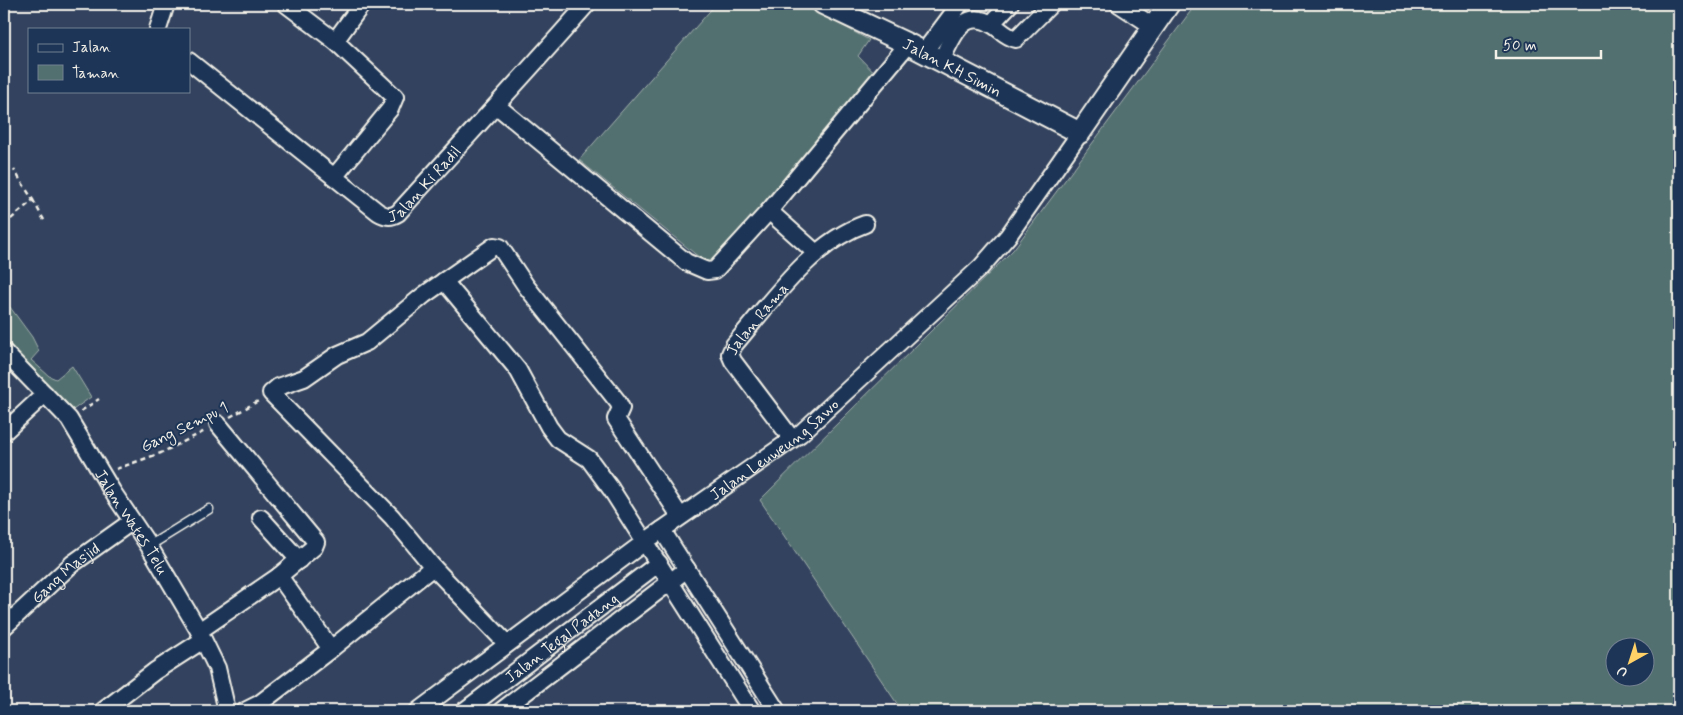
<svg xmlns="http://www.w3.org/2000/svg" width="1683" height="715" viewBox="0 0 1683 715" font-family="Mynerve,sans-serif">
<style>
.green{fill:#52706f;stroke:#a3b0ac;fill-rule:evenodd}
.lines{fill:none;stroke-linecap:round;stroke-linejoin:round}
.service-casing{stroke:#f4f1e8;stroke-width:11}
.minor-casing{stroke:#f4f1e8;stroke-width:20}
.tertiary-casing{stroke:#f4f1e8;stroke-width:24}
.path{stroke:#f4f1e8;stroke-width:2.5;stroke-dasharray:5 4;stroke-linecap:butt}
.service{stroke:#1d3557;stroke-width:8}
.minor{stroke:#1d3557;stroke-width:16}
.tertiary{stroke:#1d3557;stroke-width:20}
.labels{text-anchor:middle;stroke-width:4;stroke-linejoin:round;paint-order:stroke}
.street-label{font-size:16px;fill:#f4f1e8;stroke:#1d3557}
</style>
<rect width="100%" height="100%" fill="#33435f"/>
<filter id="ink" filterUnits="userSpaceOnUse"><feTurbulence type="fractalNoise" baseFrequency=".02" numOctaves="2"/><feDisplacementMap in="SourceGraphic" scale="10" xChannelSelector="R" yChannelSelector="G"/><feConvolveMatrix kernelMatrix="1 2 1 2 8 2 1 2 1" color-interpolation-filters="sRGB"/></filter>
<g filter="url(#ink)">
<g class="green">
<path d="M716,4H802L869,40L858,56L882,81L710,266L579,160Z"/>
<path d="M1196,4H1679V711H902L760,500L1013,250ZM1616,648H1646V678H1616Z"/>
<path d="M4,299L32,337L39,351L31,360L49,376L56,379L72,366L91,397L70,412L4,346Z"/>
</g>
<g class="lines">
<defs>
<path id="service" d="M149,546L209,509"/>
<g id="minor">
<path d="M286,4L335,41L395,97L390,109L335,176"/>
<path d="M1119,4L1154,27"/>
<path d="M991,24L1010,4"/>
<path d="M158,29L166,4"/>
<path d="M335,41L362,4"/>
<path d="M924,52L960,4"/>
<path id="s1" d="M189,61L378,212C385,216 390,218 398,213C461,143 525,75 587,4"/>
<path d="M941,61C952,39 962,6 993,25C1001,30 1006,37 1016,39L1051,4"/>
<path d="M497,106L686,262L707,271L715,270L769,211L908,44"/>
<path d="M769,211L815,252"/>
<path d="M444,281L518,370L549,427L558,439L589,459L611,489L752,711"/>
<path id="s2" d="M4,352L69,419L112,491L149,546L199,631L217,668L227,711"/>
<path d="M218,424L316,542L314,547L279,576L331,649L259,704L245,711"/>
<path d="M4,432L45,394"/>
<path id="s3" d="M792,439L733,361L730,354L734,345C770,303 812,242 865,224"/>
<path d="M261,518L299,560"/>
<path d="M662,530L777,711"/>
<path d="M433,567L392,517L271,393L278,387L304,378L337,355L367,342L424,295L494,246L500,247L526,286L618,402L621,408L616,419L680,516"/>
<path id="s4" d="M4,627L72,564L131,522"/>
<path d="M199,631L279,576"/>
<path d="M331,649L433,567L507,644"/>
<path d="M103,711L155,671L203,640"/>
<path id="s5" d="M418,711L646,541L800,434L981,267L1008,236L1080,133"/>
<path id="s6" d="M464,711L659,563"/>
<path d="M501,711L687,569"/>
</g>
<g id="tertiary">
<path id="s7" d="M823,4L908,44L1080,133L1169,4"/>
</g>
</defs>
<use href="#service" class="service-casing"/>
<use href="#minor" class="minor-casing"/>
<use href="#tertiary" class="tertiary-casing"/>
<g class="path">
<path d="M33,200L45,222"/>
<path d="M4,225L33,200L14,170"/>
<path d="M81,411L99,399"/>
<path d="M230,417L260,400"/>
<path d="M116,469L161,453L205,431"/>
</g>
<use href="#service" class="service"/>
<use href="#minor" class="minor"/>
<use href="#tertiary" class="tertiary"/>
</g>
</g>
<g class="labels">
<g class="street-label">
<text dy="6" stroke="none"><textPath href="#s7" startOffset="144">Jalan KH Simin</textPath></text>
<text dy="6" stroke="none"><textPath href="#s1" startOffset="302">Jalan Ki Radil</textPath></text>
<text dy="6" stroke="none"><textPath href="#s3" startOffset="150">Jalan Rama</textPath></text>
<text transform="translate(184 426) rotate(-26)" y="6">Gang Sempu 1</text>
<text dy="6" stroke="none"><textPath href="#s5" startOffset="442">Jalan Leuweung Sawo</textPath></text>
<text dy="6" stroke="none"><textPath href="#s2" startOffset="214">Jalan Wates Telu</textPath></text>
<text dy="6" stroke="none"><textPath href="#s4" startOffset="82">Gang Masjid</textPath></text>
<text dy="6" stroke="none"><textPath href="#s6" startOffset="122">Jalan Tegal Padang</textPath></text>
</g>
</g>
<rect width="1683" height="715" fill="none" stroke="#1d3557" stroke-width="20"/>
<rect x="10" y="10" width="1663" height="695" fill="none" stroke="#f4f1e8" stroke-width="2" filter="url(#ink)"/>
<rect x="28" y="28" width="162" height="65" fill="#1d3557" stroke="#738091"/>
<rect x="38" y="44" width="25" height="8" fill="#1d3557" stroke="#738091"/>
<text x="72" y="52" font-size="15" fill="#f4f1e8">Jalan</text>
<rect x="38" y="65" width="25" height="15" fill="#52706f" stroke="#738091"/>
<text x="72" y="78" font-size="15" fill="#f4f1e8">Taman</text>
<g transform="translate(1630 662) rotate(219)"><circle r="24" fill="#1d3557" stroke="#738091"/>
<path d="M0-4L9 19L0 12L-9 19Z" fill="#ffd166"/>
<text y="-8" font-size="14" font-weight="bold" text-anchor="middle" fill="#f4f1e8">U</text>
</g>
<path d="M1496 50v8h105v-8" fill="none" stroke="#f4f1e8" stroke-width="2.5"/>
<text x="1503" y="50" font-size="15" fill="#f4f1e8" stroke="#1d3557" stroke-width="4" paint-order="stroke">50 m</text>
</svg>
